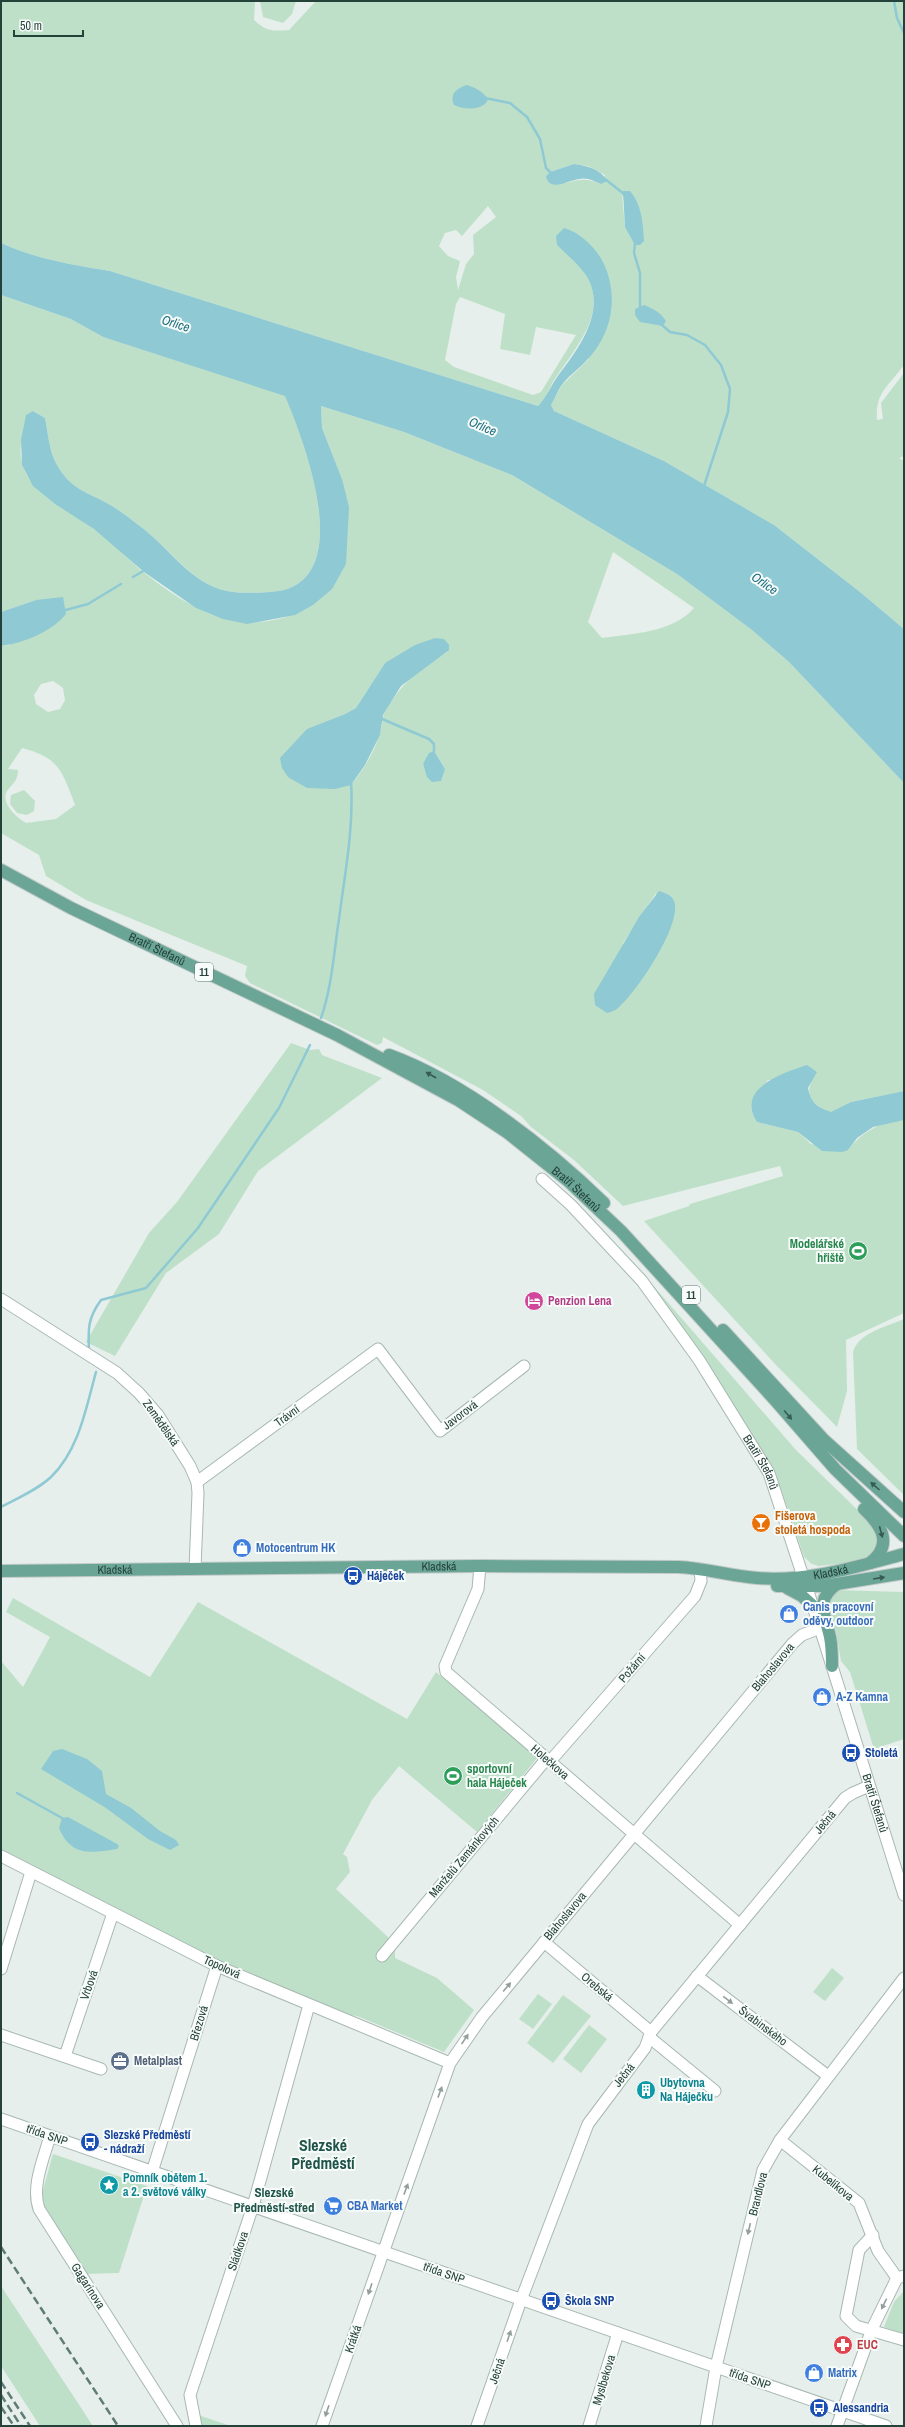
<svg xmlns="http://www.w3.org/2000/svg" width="905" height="2427" viewBox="0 0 905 2427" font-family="'Archivo Narrow',sans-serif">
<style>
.green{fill:#bfe0c8;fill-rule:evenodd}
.water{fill:#8ec9d4}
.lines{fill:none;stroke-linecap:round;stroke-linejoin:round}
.stream{stroke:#8ec9d4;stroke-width:2.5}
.minor-casing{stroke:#a8b8b2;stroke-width:13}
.major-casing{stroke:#c2cac8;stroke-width:14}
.minor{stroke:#fff;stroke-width:11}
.major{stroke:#6aa596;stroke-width:12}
.rail{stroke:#5f7d75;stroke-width:2.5;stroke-dasharray:8 4;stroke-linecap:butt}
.oneway{fill:#365b51}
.oneway2{fill:#92a09c}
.labels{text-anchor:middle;stroke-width:4;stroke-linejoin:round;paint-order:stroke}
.shield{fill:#f7fbf9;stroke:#637a73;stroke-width:1}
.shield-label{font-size:11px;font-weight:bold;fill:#24423a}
.street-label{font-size:12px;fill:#24423a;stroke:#f7fbf9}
.leisure-label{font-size:12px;font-weight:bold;fill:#27864d;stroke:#f7fbf9;text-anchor:end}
.hotel-label{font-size:12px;font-weight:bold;fill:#b23c85;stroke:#f7fbf9;text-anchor:start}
.food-label{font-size:12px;font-weight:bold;fill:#c56008;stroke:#f7fbf9;text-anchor:start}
.shop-label{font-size:12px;font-weight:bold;fill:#366cbe;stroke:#f7fbf9;text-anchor:start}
.transit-label{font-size:12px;font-weight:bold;fill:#164399;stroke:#f7fbf9;text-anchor:start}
.service-label{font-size:12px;font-weight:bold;fill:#4e5e75;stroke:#f7fbf9;text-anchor:start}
.culture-label{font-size:12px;font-weight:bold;fill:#0d838f;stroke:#f7fbf9;text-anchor:start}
.health-label{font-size:12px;font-weight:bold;fill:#be3a42;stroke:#f7fbf9;text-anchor:start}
.water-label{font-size:13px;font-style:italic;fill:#1c6f80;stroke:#f7fbf9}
.neighbourhood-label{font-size:13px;font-weight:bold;fill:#1f5548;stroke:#f7fbf9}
.district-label{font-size:16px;font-weight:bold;fill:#1f5548;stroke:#f7fbf9}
</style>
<rect width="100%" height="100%" fill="#e6efeb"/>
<g class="green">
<path d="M1,1H255L254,20C267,32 272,31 289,30L316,1H904V365C889,386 875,392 877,420L883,419L881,403L904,373V456L899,458L904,461V629L860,592L774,525L664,461L554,411L551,405L562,385L588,360L611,287L568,256C620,298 582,339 554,380C549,389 546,399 538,406L110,271C73,265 36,259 1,243ZM574,164L588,166L605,175L601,184C579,174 572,185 551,184L546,176L550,172ZM622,195L640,245L625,227ZM488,206L496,217L473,235L474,254L466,264L458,290L456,277L460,261L448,256L439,246L445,233L456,230L462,236ZM460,297L505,314L500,349L530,355L536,327L576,335L541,392L533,395L454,367L445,360L456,304Z"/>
<path d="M260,1H296L292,14L283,23L263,17Z"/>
<path d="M1,295L71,319L103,337L285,395C305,443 360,587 270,592C255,593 234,594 219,589C187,577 168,547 141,527C132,520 122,512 112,506C87,491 71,491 56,463C49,451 48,432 45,418L33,411C25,428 16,446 23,466C33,496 70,511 94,529C111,541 126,557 142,571C196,614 247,642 313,605L342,479L322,428L321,406L404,432L512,475L677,574L752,630L789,662L904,783V1091L851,1102L831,1113C817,1107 803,1098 812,1081L768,1080C755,1095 744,1102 757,1122L798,1132L811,1144L848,1150C862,1132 881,1121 904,1120V1313L846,1340L847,1391L837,1427L777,1366L644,1221L689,1206L690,1204L783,1176L780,1166L623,1206L574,1160L531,1127L521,1116L483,1090L383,1037L382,1043L377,1045L250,983L245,976L247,966L86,900L46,876L39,855L1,833V646L10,645L36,600L1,612ZM613,552L694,608C674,632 632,634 602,638L588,622ZM447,652C420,666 398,687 384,714C382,719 382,728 380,734C374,752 363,771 351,785L308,729L345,714L356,708L385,663ZM53,681L63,688L65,700L60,709L48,712L36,704L34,695L41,684ZM22,748C60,758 62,771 75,805L56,819L26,823C17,818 0,803 7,791C13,783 18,781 18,770L8,769ZM434,751L445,769L425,770L423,764ZM656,893L663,945L634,990L623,943Z"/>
<path d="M24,790L35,801L34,811L27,815L17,813L10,804L11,795Z"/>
<path d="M291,1043L310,1050L319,1049L322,1055L382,1078L258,1171L219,1234L166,1273L115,1356L86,1342L149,1233L177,1202Z"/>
<path d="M631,1260L796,1450L872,1524L878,1541L877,1550L864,1561L819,1566L812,1564L804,1557L776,1474L689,1342Z"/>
<path d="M904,1319V1495L857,1449L853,1352C858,1333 888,1326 904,1319Z"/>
<path d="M834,1590L904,1592V1739L874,1749L850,1672L841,1661L836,1631L826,1605Z"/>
<path d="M13,1598L150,1677L198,1602L407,1719L436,1672L538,1757L477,1832L399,1766L372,1800L343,1854L347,1857L350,1872L336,1889L388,1937L395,1949V1958L437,1978L474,2010L444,2052L357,2016L344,2014L212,1958L1,1850V1661L23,1687L50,1637L6,1612Z"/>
<path d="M832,1968L844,1978L825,2001L813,1992Z"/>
<path d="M538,1994L552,2004L533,2029L519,2019Z"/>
<path d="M563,1995L591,2016L553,2063L527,2043Z"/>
<path d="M589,2025L607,2039L581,2073L563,2059Z"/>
<path d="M53,2154L147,2186L119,2273L85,2274L47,2215L41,2197Z"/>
<path d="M1,2286L93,2426H40L1,2366Z"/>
<path d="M904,2291V2334L884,2327L894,2302Z"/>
<path d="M198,2415L231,2426H201Z"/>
</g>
<g class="water">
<path d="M467,85C476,88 482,91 488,99C484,111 464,110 454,105C449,94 457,88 467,85Z"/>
<path d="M574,164C587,166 601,169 607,181L601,184C594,181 587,177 579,179C569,180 549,193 546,176L550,172Z"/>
<path d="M623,191H630C642,205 643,224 644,241L640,245H635L625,227Z"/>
<path d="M564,228C580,232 597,249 604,264C619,298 612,333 587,360C579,369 568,376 561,386C557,392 555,399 551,405L554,411L664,461L774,525L860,592L904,629V783L789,662L752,630L677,574L512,475L404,432L321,406L322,428L342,479L349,507L346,564L332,589L313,605L295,615L247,624L223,619L196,608L144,572L94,529L55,504L33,486L22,465L21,440L26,415L33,411L45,418C48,432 49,451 56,463C71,491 87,491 112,506C122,512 132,520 141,527C168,547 186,577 219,589C234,594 255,593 270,592C360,587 305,443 285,396L103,337L71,319L1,295V243C36,259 73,265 110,271L538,406C547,397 552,383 560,373C581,346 608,307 585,274C577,263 567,255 557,245L556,236Z"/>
<path d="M644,305C654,309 660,312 666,321L663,326L640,322L635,315V309Z"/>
<path d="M63,597L66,614C51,632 24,643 1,646V612L36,600Z"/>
<path d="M435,638L444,639L449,645V650L401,686L383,715L380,735L365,765L351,785L335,789L307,788L288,777L282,768L280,758L307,729L345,714L356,708L385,663L415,645Z"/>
<path d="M434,751L445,769L441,781L432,782L427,777L423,764L429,753Z"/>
<path d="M659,891C665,893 672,895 674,901C683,924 636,993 618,1008C615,1011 610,1012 607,1013L595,1005L594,994L639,917Z"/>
<path d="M807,1065L817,1072L808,1088C811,1103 817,1107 831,1112L851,1102L904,1091V1120L873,1127L857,1138L848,1150L842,1152L822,1151L798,1132L757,1122C735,1089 782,1073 807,1065Z"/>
<path d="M62,1749L87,1759L102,1771L106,1794L131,1808L160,1831L176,1840L179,1845L170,1850L148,1839L106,1808L41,1769L53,1751Z"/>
<path d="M68,1817L117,1844L119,1846L117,1849C91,1853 71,1857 59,1828L62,1818Z"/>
</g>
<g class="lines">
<g class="stream">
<path d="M894,1L897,18L904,33"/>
<path d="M485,98L510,103L527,117L540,139L546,168L552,174"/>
<path d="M605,179L624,194"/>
<path d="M635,243L634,253L640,273V307"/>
<path d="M662,325L670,332L687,335L705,345L721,365L730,389L728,412L704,486"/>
<path d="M133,577L145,570"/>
<path d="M62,611L88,604L121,584"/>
<path d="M382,719L429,739L434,744V751"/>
<path d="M321,1018C332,987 334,951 339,919C345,873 354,827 351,781"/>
<path d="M89,1350C88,1328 88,1318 101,1300L146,1288L198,1228L279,1108L310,1045"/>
<path d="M1,1507C18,1498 37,1490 51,1477C79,1450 86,1408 96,1372"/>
<path d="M17,1793L62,1818"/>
</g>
<defs>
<g id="minor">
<path id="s1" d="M542,1179L571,1205L642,1281L699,1360L769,1473L820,1628L904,1895"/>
<path d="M1,1299L117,1373L139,1393L158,1415L190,1466L197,1482L198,1493L195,1569"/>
<path d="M197,1482L378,1349L440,1431L524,1366"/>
<path d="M480,1566L478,1589L445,1666L446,1672L740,1925"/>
<path d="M1,1856L217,1966L450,2063"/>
<path d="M544,1942L651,2032"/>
<path d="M382,1956L543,1763L552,1759L695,1596L701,1581L700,1569"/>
<path d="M1,1969L31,1872"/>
<path d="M697,1976L828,2076"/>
<path d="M1,2035L101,2069"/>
<path d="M649,2037L715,2091"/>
<path d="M65,2056L113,1913"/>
<path d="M1,2119L886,2426"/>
<path d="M50,2136C44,2158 31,2186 39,2209L177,2426"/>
<path d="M780,2140L859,2203L878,2251L897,2278"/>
<path d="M152,2172L217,1966"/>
<path d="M873,2235L859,2250L846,2316L856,2326L904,2340"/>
<path d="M196,2426L190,2395L253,2206L309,2005"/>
<path d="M322,2426L450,2063L482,2017L793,1643L802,1635L820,1628"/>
<path d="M477,2426L521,2300L588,2124L645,2048L651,2032L845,1798L853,1793L869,1786"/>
<path d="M589,2426L618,2333"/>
<path d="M706,2426L716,2367L763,2170L780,2140L904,1978"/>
<path d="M837,2426L872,2329L897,2278L904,2276"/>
</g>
<g id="major">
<path id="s2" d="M1,870L71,908L337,1035L458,1100L508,1133L567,1180L621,1231L775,1400L835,1469L904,1536"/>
<path d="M389,1055C464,1082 547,1148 604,1203"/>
<path d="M723,1330L824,1440L904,1512"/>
<path d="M864,1509C881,1525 894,1544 870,1563"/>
<path id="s3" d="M1,1571L480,1566L678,1567C705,1568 730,1576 757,1578C807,1582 856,1567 904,1554"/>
<path d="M777,1586H824L904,1573"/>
<path d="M787,1588L802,1596L814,1607"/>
<path d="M832,1666C832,1656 832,1647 830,1637C825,1614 814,1601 837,1584"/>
</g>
</defs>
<use href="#minor" class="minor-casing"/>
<use href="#major" class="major-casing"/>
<use href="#minor" class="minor"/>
<use href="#major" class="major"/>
<g class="rail">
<path d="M1,2247L118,2426"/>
<path d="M1,2382L30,2426"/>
<path d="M1,2395L21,2426"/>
<path d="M1,2407L14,2426"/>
</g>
</g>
<defs><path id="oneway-solid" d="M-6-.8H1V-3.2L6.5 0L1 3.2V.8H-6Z"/></defs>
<g class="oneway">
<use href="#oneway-solid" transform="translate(431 1075) rotate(-150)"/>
<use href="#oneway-solid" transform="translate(788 1415) rotate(50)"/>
<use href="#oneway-solid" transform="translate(875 1486) rotate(-138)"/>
<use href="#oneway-solid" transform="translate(881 1532) rotate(75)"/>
<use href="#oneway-solid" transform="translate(879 1578) rotate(-9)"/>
</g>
<g class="oneway2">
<use href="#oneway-solid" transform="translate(507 1987) rotate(-50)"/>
<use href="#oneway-solid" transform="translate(728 2000) rotate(37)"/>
<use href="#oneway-solid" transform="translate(465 2039) rotate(-56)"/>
<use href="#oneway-solid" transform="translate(440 2092) rotate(-70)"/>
<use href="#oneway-solid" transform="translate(406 2189) rotate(-70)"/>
<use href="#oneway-solid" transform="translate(749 2229) rotate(103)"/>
<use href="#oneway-solid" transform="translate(370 2289) rotate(109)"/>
<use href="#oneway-solid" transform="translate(884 2304) rotate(116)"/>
<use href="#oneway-solid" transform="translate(509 2336) rotate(-71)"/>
<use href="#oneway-solid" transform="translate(327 2411) rotate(109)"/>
</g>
<defs>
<symbol id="stadium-disc" viewBox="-11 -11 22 22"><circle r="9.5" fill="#2e9e5b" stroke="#f7fbf9"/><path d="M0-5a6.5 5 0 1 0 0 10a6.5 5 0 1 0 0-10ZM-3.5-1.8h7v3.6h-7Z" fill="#fff"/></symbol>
<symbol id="hotel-disc" viewBox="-11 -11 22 22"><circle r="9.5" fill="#d1479c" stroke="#f7fbf9"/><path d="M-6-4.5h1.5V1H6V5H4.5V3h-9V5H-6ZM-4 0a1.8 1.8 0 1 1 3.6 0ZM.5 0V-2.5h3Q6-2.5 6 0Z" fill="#fff"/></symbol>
<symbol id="bar-disc" viewBox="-11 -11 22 22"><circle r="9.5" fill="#e8710a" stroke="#f7fbf9"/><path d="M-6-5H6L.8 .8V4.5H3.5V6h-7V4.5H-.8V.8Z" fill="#fff"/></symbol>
<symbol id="shop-disc" viewBox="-11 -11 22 22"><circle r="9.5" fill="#3f7fe0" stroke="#f7fbf9"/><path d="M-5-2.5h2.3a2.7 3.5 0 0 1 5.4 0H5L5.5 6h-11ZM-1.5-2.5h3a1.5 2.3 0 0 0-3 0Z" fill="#fff"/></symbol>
<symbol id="bus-disc" viewBox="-11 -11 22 22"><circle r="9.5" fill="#1a4fb4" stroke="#f7fbf9"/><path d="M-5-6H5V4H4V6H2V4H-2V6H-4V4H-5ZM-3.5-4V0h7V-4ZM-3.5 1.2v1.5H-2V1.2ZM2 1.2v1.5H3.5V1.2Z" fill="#fff"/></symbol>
<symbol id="office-disc" viewBox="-11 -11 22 22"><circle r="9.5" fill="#5c6f8a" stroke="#f7fbf9"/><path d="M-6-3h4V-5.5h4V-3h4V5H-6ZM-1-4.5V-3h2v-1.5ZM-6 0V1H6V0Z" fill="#fff"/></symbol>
<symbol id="building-disc" viewBox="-11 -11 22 22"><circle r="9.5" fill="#0f9aa8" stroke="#f7fbf9"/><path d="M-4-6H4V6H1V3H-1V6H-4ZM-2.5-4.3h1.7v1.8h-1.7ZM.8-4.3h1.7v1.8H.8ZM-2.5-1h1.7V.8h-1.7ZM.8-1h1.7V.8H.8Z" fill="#fff"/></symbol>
<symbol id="sight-disc" viewBox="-11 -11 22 22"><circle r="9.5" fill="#0f9aa8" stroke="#f7fbf9"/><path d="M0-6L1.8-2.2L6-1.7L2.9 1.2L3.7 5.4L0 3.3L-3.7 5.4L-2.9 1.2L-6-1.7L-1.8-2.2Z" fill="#fff"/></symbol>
<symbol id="supermarket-disc" viewBox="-11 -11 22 22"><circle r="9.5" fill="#3f7fe0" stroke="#f7fbf9"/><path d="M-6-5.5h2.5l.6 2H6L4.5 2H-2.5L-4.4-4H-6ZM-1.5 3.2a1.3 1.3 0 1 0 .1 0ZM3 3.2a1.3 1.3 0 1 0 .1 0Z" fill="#fff"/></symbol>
<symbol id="pharmacy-disc" viewBox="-11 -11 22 22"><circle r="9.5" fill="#e0444e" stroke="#f7fbf9"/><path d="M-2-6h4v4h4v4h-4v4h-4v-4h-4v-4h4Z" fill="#fff"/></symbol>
</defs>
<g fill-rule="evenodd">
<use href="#stadium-disc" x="847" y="1240" width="22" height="22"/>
<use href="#hotel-disc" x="523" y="1290" width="22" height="22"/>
<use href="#bar-disc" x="750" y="1512" width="22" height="22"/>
<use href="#shop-disc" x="231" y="1537" width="22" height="22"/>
<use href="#bus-disc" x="342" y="1565" width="22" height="22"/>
<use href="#shop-disc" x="778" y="1603" width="22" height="22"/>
<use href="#shop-disc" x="811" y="1686" width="22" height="22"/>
<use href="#bus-disc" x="840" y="1742" width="22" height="22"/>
<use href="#stadium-disc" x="442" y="1765" width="22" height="22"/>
<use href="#office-disc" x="109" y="2050" width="22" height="22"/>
<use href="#building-disc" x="635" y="2079" width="22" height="22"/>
<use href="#bus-disc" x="79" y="2131" width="22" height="22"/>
<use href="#sight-disc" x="98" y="2174" width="22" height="22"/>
<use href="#supermarket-disc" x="322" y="2195" width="22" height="22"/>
<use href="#bus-disc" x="540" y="2290" width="22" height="22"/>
<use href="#pharmacy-disc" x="832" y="2334" width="22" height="22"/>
<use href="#shop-disc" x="803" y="2362" width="22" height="22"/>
<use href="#bus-disc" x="808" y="2397" width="22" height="22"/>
</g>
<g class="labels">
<g class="shield">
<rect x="195" y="963" width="18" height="18" rx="3"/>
<rect x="682" y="1286" width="18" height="18" rx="3"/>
</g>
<g class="shield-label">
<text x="204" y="976">11</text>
<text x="691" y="1299">11</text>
</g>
<g class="street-label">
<text dy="4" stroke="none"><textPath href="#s2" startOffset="175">Bratří Štefanů</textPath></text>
<text dy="4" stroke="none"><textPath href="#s2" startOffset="660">Bratří Štefanů</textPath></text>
<text transform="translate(460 1415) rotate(-37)" y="4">Javorová</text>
<text transform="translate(287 1416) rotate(-36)" y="4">Trávní</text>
<text transform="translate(161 1423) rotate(55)" y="4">Zemědělská</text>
<text dy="4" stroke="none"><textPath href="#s1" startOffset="360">Bratří Štefanů</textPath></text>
<text dy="4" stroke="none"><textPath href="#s3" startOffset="438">Kladská</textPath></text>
<text dy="4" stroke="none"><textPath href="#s3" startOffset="114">Kladská</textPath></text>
<text dy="4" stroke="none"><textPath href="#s3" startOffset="831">Kladská</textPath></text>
<text transform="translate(773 1667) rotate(-50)" y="4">Blahoslavova</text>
<text transform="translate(632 1668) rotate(-49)" y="4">Požární</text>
<text transform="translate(550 1762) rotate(41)" y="4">Holečkova</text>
<text dy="4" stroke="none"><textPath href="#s1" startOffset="720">Bratří Štefanů</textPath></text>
<text transform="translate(825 1822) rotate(-50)" y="4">Ječná</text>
<text transform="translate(464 1857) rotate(-50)" y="4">Manželů Zemánkových</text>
<text transform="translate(565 1916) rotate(-50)" y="4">Blahoslavova</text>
<text transform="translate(222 1967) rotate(24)" y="4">Topolová</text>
<text transform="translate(89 1985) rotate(-71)" y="4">Vrbová</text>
<text transform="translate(597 1987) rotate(40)" y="4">Orebská</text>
<text transform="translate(199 2023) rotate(-73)" y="4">Březová</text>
<text transform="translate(763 2026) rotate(37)" y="4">Švabinského</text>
<text transform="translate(624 2075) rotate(-52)" y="4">Ječná</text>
<text transform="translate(47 2135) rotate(19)" y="4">třída SNP</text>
<text transform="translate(833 2183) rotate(39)" y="4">Kubelíkova</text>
<text transform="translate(758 2194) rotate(-76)" y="4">Brandlova</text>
<text transform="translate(238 2251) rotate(-71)" y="4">Sládkova</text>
<text transform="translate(444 2273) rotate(19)" y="4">třída SNP</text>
<text transform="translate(88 2286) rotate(57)" y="4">Gagarinova</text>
<text transform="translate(353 2339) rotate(-71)" y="4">Krátká</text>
<text transform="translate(497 2371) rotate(-71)" y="4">Ječná</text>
<text transform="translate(750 2379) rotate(19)" y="4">třída SNP</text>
<text transform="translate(604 2380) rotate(-73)" y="4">Myslbekova</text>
</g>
<g class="leisure-label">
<text x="844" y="1248">Modelářské<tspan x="844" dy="14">hřiště</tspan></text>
<text x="467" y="1773" text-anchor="start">sportovní<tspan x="467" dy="14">hala Háječek</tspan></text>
</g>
<g class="hotel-label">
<text x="548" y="1305">Penzion Lena</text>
</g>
<g class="food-label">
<text x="775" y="1520">Fišerova<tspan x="775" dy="14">stoletá hospoda</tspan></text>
</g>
<g class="shop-label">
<text x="256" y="1552">Motocentrum HK</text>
<text x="803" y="1611">Canis pracovní<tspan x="803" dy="14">oděvy, outdoor</tspan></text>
<text x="836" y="1701">A-Z Kamna</text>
<text x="347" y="2210">CBA Market</text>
<text x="828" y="2377">Matrix</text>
</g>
<g class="transit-label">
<text x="367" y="1580">Háječek</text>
<text x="865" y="1757">Stoletá</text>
<text x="104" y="2139">Slezské Předměstí<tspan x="104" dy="14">- nádraží</tspan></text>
<text x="565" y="2305">Škola SNP</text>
<text x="833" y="2412">Alessandria</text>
</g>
<g class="service-label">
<text x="134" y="2065">Metalplast</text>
</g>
<g class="culture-label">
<text x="660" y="2087">Ubytovna<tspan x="660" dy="14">Na Háječku</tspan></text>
<text x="123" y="2182">Pomník obětem 1.<tspan x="123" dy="14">a 2. světové války</tspan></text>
</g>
<g class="health-label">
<text x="857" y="2349">EUC</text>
</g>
<g class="water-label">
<text transform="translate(176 323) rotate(17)" y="5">Orlice</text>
<text transform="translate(483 426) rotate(23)" y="5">Orlice</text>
<text transform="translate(765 583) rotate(35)" y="5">Orlice</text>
</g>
<g class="neighbourhood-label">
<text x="274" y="2197">Slezské<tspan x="274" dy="15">Předměstí-střed</tspan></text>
</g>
<g class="district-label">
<text x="323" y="2151">Slezské<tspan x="323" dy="18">Předměstí</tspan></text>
</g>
</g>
<rect width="905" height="2427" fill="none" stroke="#24423a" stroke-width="4"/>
<path d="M14 30v6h69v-6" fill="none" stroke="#24423a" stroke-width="2"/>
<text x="20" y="30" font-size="12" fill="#24423a" stroke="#f7fbf9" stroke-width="3" paint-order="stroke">50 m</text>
</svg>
